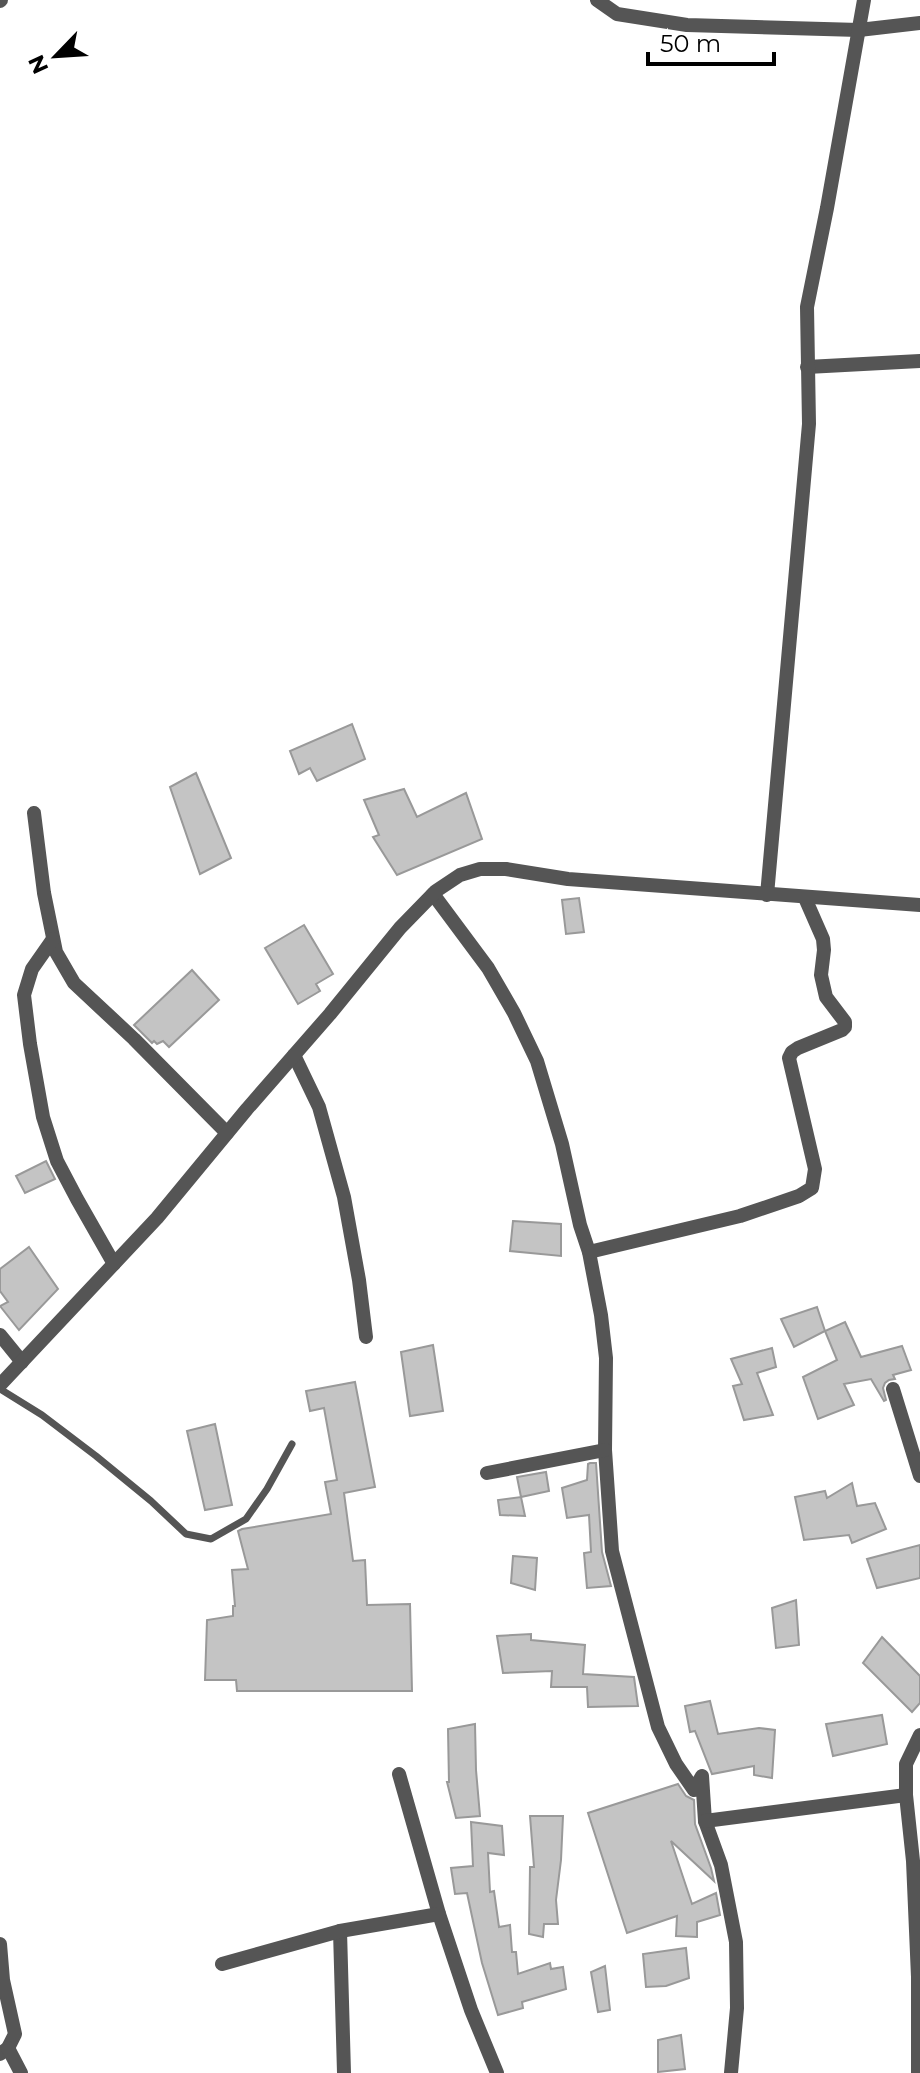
<svg xmlns="http://www.w3.org/2000/svg" width="920" height="2073" viewBox="0 0 920 2073" font-family="Montserrat,sans-serif">
<style>
.building{fill:#c4c4c4;stroke:#999;stroke-width:2}
.lines{fill:none;stroke-linecap:round;stroke-linejoin:round}
.service{stroke:#555;stroke-width:7}
.minor{stroke:#555;stroke-width:14}
</style>
<rect width="100%" height="100%" fill="#fff"/>
<g class="building">
<path d="M352,724L365,759L317,781L310,768L299,774L290,751Z"/>
<path d="M196,773L231,858L200,874L170,787Z"/>
<path d="M404,789L417,817L466,793L482,839L397,875L373,837L379,835L364,800Z"/>
<path d="M579,898L584,932L566,934L562,900Z"/>
<path d="M304,925L333,974L316,984L320,991L298,1004L265,948Z"/>
<path d="M192,970L219,1000L169,1047L163,1041L157,1044L154,1041L152,1043L134,1025Z"/>
<path d="M46,1161L55,1179L25,1193L16,1176Z"/>
<path d="M513,1221L561,1224V1256L510,1251Z"/>
<path d="M29,1247L58,1289L19,1330L0,1306L8,1302L0,1291V1269Z"/>
<path d="M817,1307L825,1331L794,1347L781,1319Z"/>
<path d="M845,1322L861,1357L902,1346L911,1370L893,1375L895,1379L889,1380L885,1383L883,1388L886,1400L884,1401L871,1379L844,1384L854,1405L818,1419L803,1377L837,1360L825,1331Z"/>
<path d="M433,1345L443,1411L410,1416L401,1352Z"/>
<path d="M772,1348L776,1367L757,1373L773,1415L744,1420L733,1386L742,1384L731,1359Z"/>
<path d="M355,1382L375,1487L344,1493L353,1561L365,1560L367,1605L410,1604L412,1691H237L236,1680H205L207,1620L233,1616V1606H235L232,1570L248,1569L238,1531L242,1529L331,1514L325,1482L337,1480L324,1408L310,1411L306,1391Z"/>
<path d="M215,1424L232,1505L205,1510L187,1431Z"/>
<path d="M590,1463H596L602,1552L611,1586L587,1588L584,1553L591,1552L589,1515L567,1518L562,1488L587,1480L588,1464Z"/>
<path d="M546,1472L549,1491L521,1497L517,1477Z"/>
<path d="M852,1483L857,1506L875,1503L886,1529L852,1543L849,1535L804,1540L795,1497L825,1491L827,1498Z"/>
<path d="M521,1497L525,1516L500,1515L498,1500Z"/>
<path d="M920,1545V1578L877,1588L867,1559Z"/>
<path d="M513,1556L537,1558L535,1590L511,1583Z"/>
<path d="M796,1600L799,1645L776,1648L772,1608Z"/>
<path d="M531,1634V1640L585,1645L583,1674L634,1677L638,1706L588,1707L587,1687H551L552,1671L503,1673L497,1636Z"/>
<path d="M882,1637L920,1676V1703L912,1712L863,1663Z"/>
<path d="M710,1701L718,1734L759,1728L775,1730L772,1778L754,1775V1766L712,1774L695,1731L690,1732L685,1706Z"/>
<path d="M882,1715L887,1744L833,1756L826,1724Z"/>
<path d="M475,1724L476,1770L480,1816L456,1818L447,1782H449L448,1729Z"/>
<path d="M678,1784L686,1796L694,1800L695,1824L711,1868L714,1881L671,1841L692,1904L716,1893L720,1915L697,1922V1937L676,1936L677,1916L627,1933L588,1813Z"/>
<path d="M530,1816H563L561,1860L556,1900L558,1924H544L543,1937L529,1934L530,1867H534Z"/>
<path d="M471,1822L502,1826L504,1855L488,1853L490,1892L494,1891L499,1927L510,1925L512,1952H516L518,1974L550,1963L551,1969L563,1967L566,1989L522,2002L523,2008L498,2015L482,1963L467,1893L455,1894L451,1868L473,1866Z"/>
<path d="M686,1948L689,1978L666,1986L646,1987L643,1954Z"/>
<path d="M605,1966L610,2010L598,2012L591,1972Z"/>
<path d="M681,2035L685,2069L658,2072V2040Z"/>
</g>
<g class="lines">
<path class="service" d="M0,1389L42,1415L96,1456L151,1501L186,1534L211,1539L246,1519L267,1489L292,1444"/>
<g class="minor">
<path d="M597,0L617,14L687,25L859,30L920,23"/>
<path d="M0,1L1,0"/>
<path d="M807,367L920,361"/>
<path d="M34,813L44,893L56,952L74,983L134,1039L227,1133"/>
<path d="M433,894L488,968L514,1013L537,1061L562,1144L580,1225L589,1252L601,1315L606,1358L605,1450L612,1551L658,1727L676,1764L694,1790L702,1776L705,1821L721,1865L736,1942L737,2008L731,2073"/>
<path d="M767,895L809,424L807,307L827,208L864,0"/>
<path d="M53,939L32,969L24,995L30,1044L43,1117L57,1161L77,1199L114,1264"/>
<path d="M294,1055L319,1107L344,1197L359,1280L366,1337"/>
<path d="M589,1252L740,1216L799,1196L812,1188L815,1169L789,1058L792,1052L798,1048L842,1030L845,1027V1022L826,997L821,975L824,950L823,939L805,898"/>
<path d="M0,1335L22,1362"/>
<path d="M0,1385L157,1218L247,1109L330,1014L400,928L436,891L460,875L480,869H506L568,879L920,905"/>
<path d="M893,1389L920,1476"/>
<path d="M487,1473L605,1450"/>
<path d="M399,1774L439,1914L471,2010L497,2073"/>
<path d="M705,1821L906,1795"/>
<path d="M340,1931L344,2073"/>
<path d="M0,1944L3,1980L15,2034L8,2048L0,2054"/>
<path d="M222,1964L340,1931L439,1914"/>
<path d="M8,2048L21,2073"/>
<path d="M918,2073V1977L913,1861L906,1795V1764L920,1735"/>
</g>
</g>
<g transform="translate(56 56) rotate(245)" stroke="#ffffff" stroke-width="6" paint-order="stroke">
<path d="M0-6L14 30L0 20L-14 30Z" fill="#000000"/>
<text y="-12" font-size="22" font-weight="bold" text-anchor="middle" fill="#000000">N</text>
</g>
<path d="M648 52v12h126v-12" fill="none" stroke="#000000" stroke-width="4"/>
<text x="660" y="52" font-size="24" fill="#000000" stroke="#ffffff" stroke-width="6" paint-order="stroke">50 m</text>
</svg>
